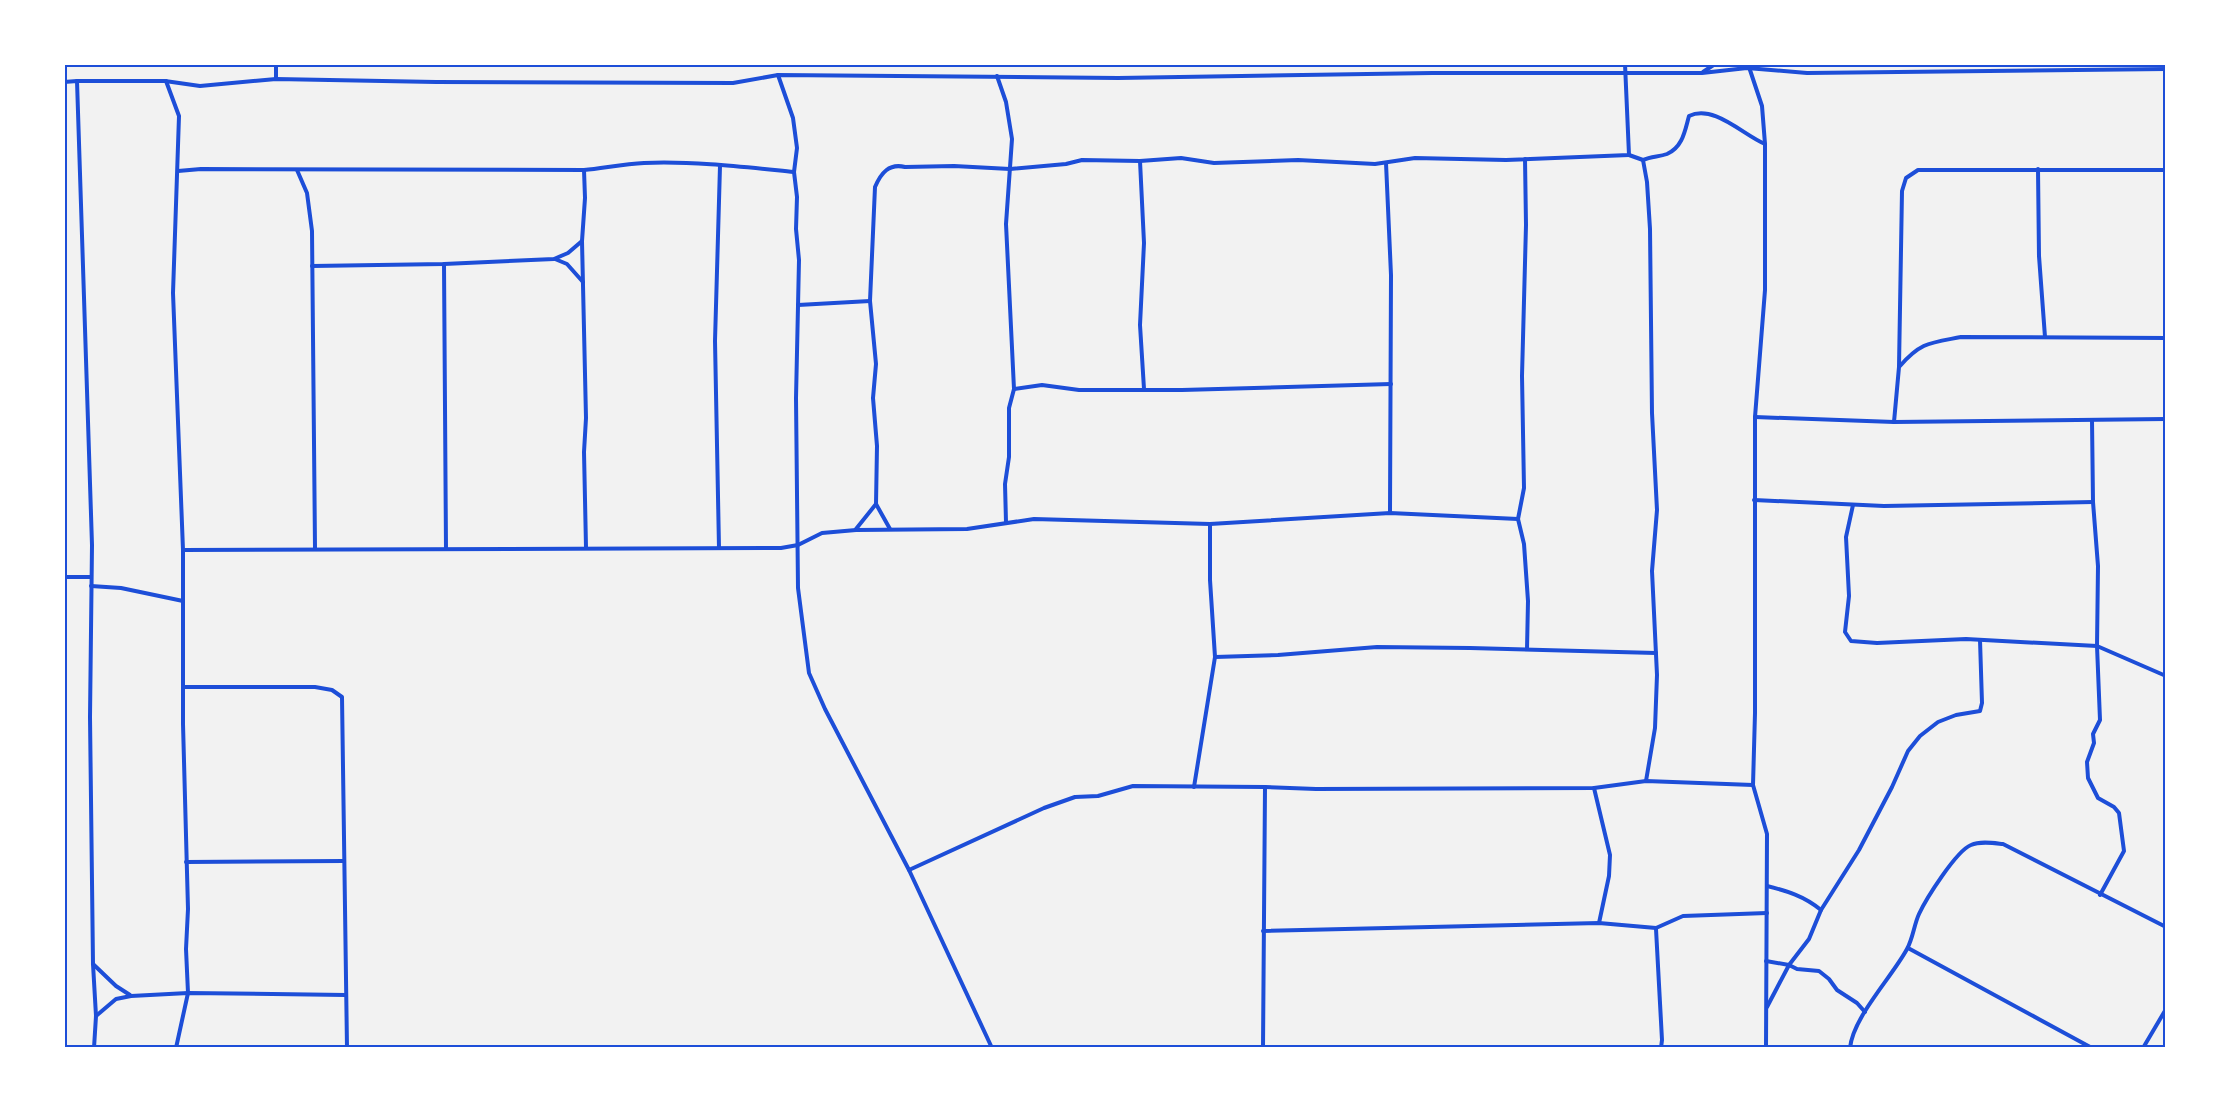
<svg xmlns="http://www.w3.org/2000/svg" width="2230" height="1112" viewBox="0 0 2230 1112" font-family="Lora,serif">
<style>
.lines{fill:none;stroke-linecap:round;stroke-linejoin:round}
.minor{stroke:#1d4ed8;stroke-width:4}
.neatline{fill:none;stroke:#1d4ed8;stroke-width:2}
</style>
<rect width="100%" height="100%" fill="#f2f2f2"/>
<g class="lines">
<g class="minor">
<path d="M1748,64L1762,106L1765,144V290L1755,417V713L1753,785L1767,834L1766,1048"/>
<path d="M1703,72L1715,64"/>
<path d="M778,75L793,118L797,148L794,172L797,197L796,229L799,260L796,398L798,588L809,673L825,709L909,870L992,1048"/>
<path d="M997,76L1006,102L1012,139L1006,224L1014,389L1009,408V457L1005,484L1006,522"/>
<path d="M276,79V64"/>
<path d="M77,81H165L200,86L276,79L436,82L733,83L778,75L1118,78L1432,73H1702L1747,68L1807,73L2166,69"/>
<path d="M166,81L179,116L173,293L183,550V724L188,909L186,949L188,993L176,1048"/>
<path d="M64,82L77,81L92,545L90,717L93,964L96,1016L94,1048"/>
<path d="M1629,155L1643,160L1647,182L1650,229L1652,413L1657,510L1652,571L1657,675L1655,728L1646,781"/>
<path d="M1525,159L1526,225L1522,376L1524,488L1518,519L1524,544L1528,601L1527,649"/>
<path d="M1643,160C1651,156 1659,157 1667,154C1683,147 1685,130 1689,116C1714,104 1743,135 1765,144"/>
<path d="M1140,161L1144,243L1140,325L1144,389"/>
<path d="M1386,163L1391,275L1390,513"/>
<path d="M2038,169L2039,256L2045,337"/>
<path d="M297,170L307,193L312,231L315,548"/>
<path d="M584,170L585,198L582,241L586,418L584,452L586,547"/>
<path d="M2165,170L2166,190"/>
<path d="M178,171L201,169L584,170C604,168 624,164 644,163C694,161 744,167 794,172"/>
<path d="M555,259L567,264L583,282"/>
<path d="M444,264L446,549"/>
<path d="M312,266L444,264L554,259L568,253L582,241"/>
<path d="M798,305L870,301"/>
<path d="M1900,366C1921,342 1930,343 1961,337L2166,338"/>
<path d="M1014,389L1042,385L1079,390H1182L1391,384"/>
<path d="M1755,417L1894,422L2166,419"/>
<path d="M2092,420L2093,502L2098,566L2097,646L2100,720L2093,734L2094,743L2087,762L2088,778L2098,798L2114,807L2119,813L2124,851L2100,895"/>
<path d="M1894,422L1899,367L1902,191L1906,178L1918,170H2166"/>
<path d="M1754,500L1884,506L2093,502"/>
<path d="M1853,505L1846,537L1849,596L1845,632L1851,641L1877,643L1966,639L2097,646L2166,676"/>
<path d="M856,529L876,504"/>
<path d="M890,529L876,504L877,446L873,398L876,364L870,301L875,187C881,173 889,163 905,167L954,166L1010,169L1066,164L1082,160L1140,161L1181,158L1214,163L1298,160L1375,164L1415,158L1506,160L1629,155L1625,64"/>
<path d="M719,548L715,341L720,166"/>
<path d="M183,550L781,548L798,545L822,533L856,530L967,529L1034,519L1210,524L1390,513L1518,519"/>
<path d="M64,577H91"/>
<path d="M91,586L121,588L183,601"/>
<path d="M1215,657L1278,655L1377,647L1470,648L1656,653"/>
<path d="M184,687H315L332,690L342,697L347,1048"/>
<path d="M1194,787L1215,657L1210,580V524"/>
<path d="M1594,788L1610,855L1609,876L1599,923"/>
<path d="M186,862L344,861"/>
<path d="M909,870L1044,808L1075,797L1098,796L1133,786L1265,787L1316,789L1594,788L1646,781L1753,785"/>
<path d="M1767,886C1787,891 1804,896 1821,910"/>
<path d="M1656,929L1662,1040L1661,1048"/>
<path d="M1263,931L1599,923L1656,928L1683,916L1767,913"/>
<path d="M1908,948L2092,1048"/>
<path d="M1766,961L1789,965L1797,969L1819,971L1829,979L1837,990L1857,1003L1865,1012"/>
<path d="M93,964L116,986L130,995"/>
<path d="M1767,1007L1789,965L1809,939L1821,910L1859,850L1892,787L1908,751L1920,736L1938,722L1956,715L1980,711L1982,703L1980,640"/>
<path d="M96,1016L116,999L131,996L188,993L346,995"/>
<path d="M1263,1048L1265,787"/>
<path d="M1850,1048C1853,1017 1892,977 1907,949C1913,938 1914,925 1919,914C1926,899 1956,851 1971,845C1980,841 1993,843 2003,844L2166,927"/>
<path d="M2143,1048L2166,1009"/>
</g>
</g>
<rect width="2230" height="1112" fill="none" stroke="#ffffff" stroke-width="132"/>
<rect x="66" y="66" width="2098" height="980" class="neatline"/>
</svg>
